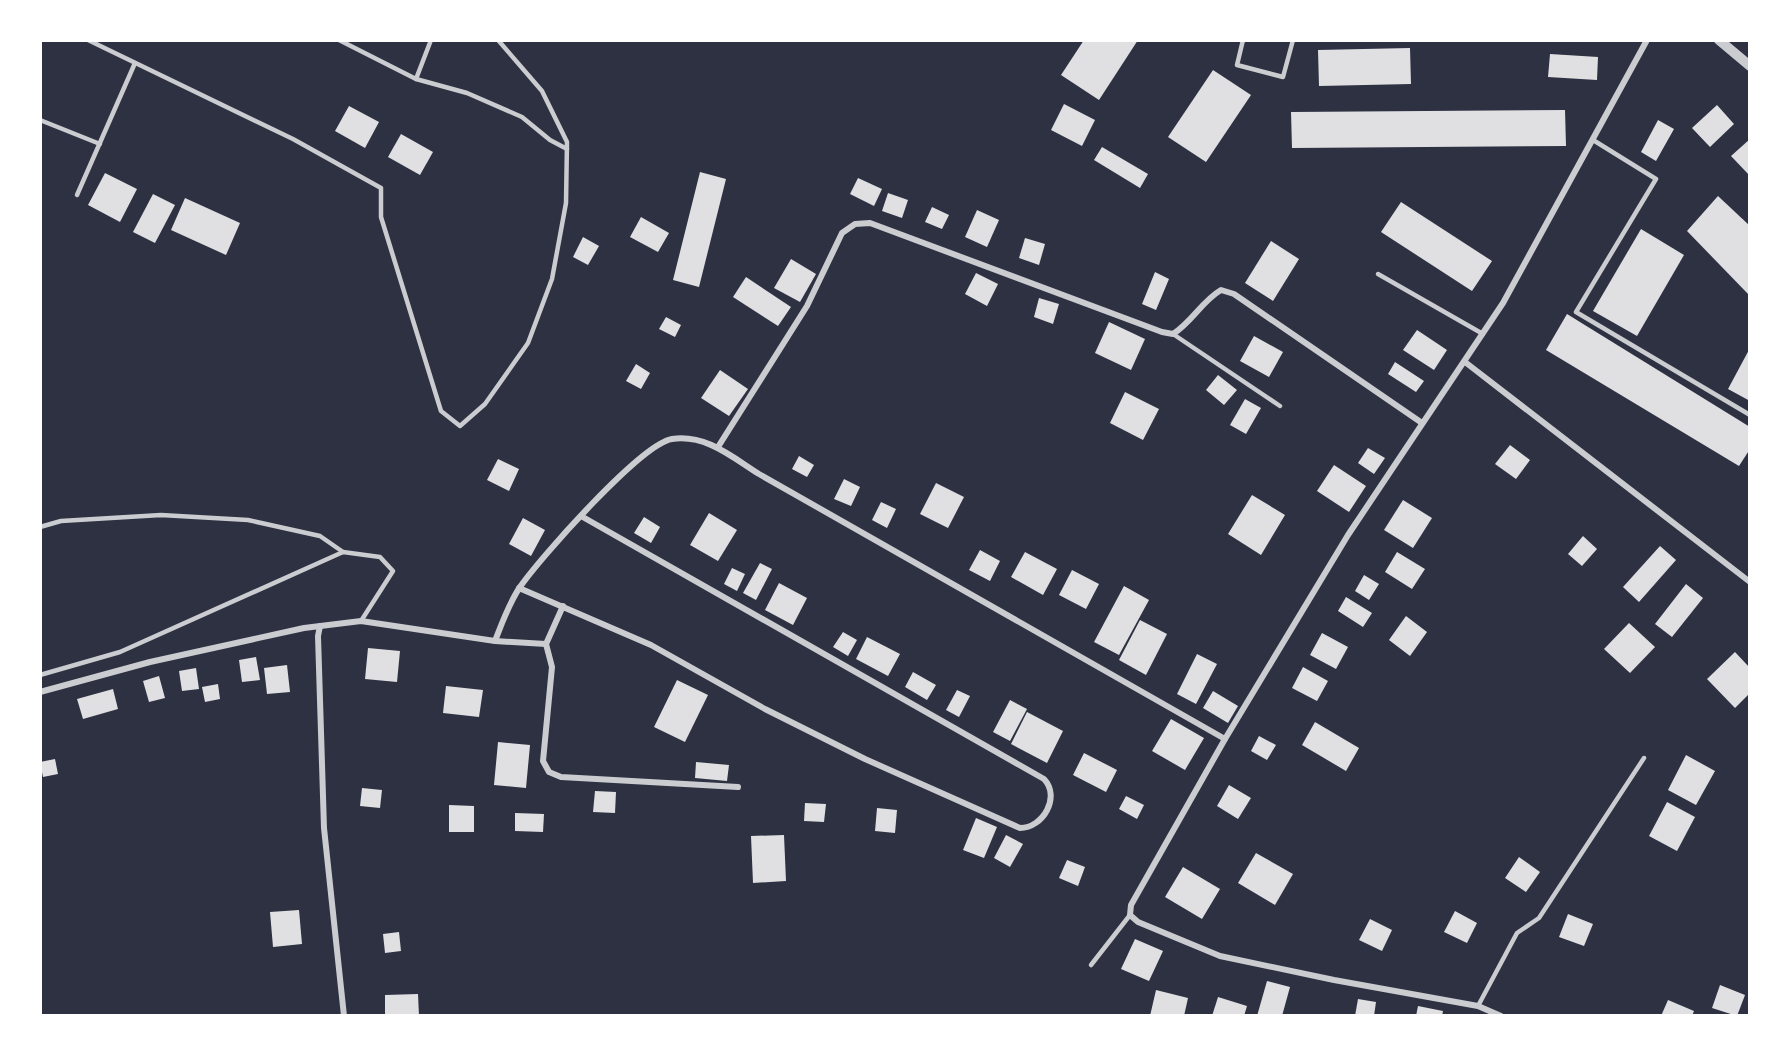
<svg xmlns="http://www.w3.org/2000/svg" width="1790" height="1056" viewBox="0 0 1790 1056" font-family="Raleway,sans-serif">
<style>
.building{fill:#e0e0e3}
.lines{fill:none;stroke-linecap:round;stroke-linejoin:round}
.service{stroke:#caccd0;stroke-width:4.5}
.minor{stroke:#caccd0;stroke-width:6}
.tertiary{stroke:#caccd0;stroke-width:10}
</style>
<rect width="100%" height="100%" fill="#2d3142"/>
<g class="building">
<path d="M1084,40H1138L1099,100L1061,75Z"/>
<path d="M1410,48L1411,84L1319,86L1318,50Z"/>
<path d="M1550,54L1598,57L1597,80L1548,77Z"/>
<path d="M1213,70L1251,95L1206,162L1168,137Z"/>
<path d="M1064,104L1095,120L1082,146L1051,130Z"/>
<path d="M1717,105L1734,124L1710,147L1692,128Z"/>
<path d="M349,106L379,122L365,148L335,131Z"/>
<path d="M1565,110L1566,146L1292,148L1291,112Z"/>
<path d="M1658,120L1674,129L1656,161L1641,152Z"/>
<path d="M401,134L433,152L420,175L388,157Z"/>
<path d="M1750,139V176L1731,156Z"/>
<path d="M1102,147L1148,174L1140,188L1094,160Z"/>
<path d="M700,172L726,179L699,287L673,280Z"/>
<path d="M105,173L137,189L120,222L88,205Z"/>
<path d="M858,178L882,189L874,206L850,194Z"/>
<path d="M888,193L908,200L902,218L882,211Z"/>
<path d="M153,194L175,205L155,243L133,232Z"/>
<path d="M1718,196L1750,226V296L1687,231Z"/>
<path d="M185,198L240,223L226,255L171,230Z"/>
<path d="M1401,202L1492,261L1472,291L1381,232Z"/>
<path d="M932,207L949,215L942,229L925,222Z"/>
<path d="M977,210L999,220L987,247L965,237Z"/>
<path d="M641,217L669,233L658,252L630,237Z"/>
<path d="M1641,229L1684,255L1637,336L1593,311Z"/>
<path d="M583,237L599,246L588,265L573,257Z"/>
<path d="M1025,238L1045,244L1039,265L1019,258Z"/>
<path d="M1271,241L1299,259L1273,301L1245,283Z"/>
<path d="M791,259L816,274L800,302L774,288Z"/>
<path d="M1155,272L1169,279L1156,310L1142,304Z"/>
<path d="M976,273L998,284L987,306L965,294Z"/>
<path d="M746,277L791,307L778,326L733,297Z"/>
<path d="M1039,298L1059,304L1053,324L1034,317Z"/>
<path d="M1567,314L1750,427V449L1739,466L1546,350Z"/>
<path d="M666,317L681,325L675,337L659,329Z"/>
<path d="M1109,322L1145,339L1131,370L1095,353Z"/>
<path d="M1417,330L1447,350L1434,370L1403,350Z"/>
<path d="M1254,336L1283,352L1269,377L1240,361Z"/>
<path d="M1750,348V401L1728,389Z"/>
<path d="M1395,362L1424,381L1416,392L1388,374Z"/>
<path d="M636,364L650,373L641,389L626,381Z"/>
<path d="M720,370L748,389L729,416L701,398Z"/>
<path d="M1218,375L1237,390L1224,405L1206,390Z"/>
<path d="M1125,392L1159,409L1143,440L1110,423Z"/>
<path d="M1245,399L1261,408L1246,434L1230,425Z"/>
<path d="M1510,445L1530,460L1516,479L1495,464Z"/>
<path d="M1368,448L1385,458L1374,474L1358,463Z"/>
<path d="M799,456L814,465L807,477L792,469Z"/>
<path d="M498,459L519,469L509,491L487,480Z"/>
<path d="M1334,465L1366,486L1349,512L1317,491Z"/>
<path d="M844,479L860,487L851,506L834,499Z"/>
<path d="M936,483L964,497L948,528L920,514Z"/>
<path d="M1252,495L1285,515L1261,555L1228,534Z"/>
<path d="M1403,500L1432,518L1413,548L1384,530Z"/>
<path d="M881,502L896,509L887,528L872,520Z"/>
<path d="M709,513L737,530L718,561L690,545Z"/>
<path d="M644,517L660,527L651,543L634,533Z"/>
<path d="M523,518L545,530L531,556L509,544Z"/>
<path d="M1583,536L1597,549L1582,566L1568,554Z"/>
<path d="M1660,546L1676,560L1639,602L1623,587Z"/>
<path d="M980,550L1000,561L990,581L969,570Z"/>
<path d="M1025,552L1057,569L1043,595L1011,577Z"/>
<path d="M1397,552L1425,569L1412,589L1385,572Z"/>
<path d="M760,563L772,569L756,600L743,593Z"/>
<path d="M732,568L745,574L737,591L724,584Z"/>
<path d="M1072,570L1099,584L1086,609L1059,595Z"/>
<path d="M1364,575L1379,584L1369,600L1355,591Z"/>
<path d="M779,583L807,598L793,625L765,610Z"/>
<path d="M1686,584L1703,598L1672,637L1655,624Z"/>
<path d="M1124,586L1149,600L1119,655L1094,642Z"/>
<path d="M1346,597L1372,613L1363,627L1338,611Z"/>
<path d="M1406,616L1427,632L1410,656L1389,640Z"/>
<path d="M1140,620L1167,634L1146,675L1119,660Z"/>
<path d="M1629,623L1655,647L1630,673L1604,649Z"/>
<path d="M843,632L857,640L848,656L833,647Z"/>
<path d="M1322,633L1348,647L1336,669L1310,655Z"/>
<path d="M867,637L900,654L888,676L856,659Z"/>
<path d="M368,648L400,651L397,682L365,679Z"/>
<path d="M1735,652L1750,668V693L1735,708L1707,679Z"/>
<path d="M1197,654L1217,664L1196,704L1177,694Z"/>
<path d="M256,657L260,680L242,682L239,660Z"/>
<path d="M287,665L290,692L267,694L264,668Z"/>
<path d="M1303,667L1328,681L1317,701L1292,688Z"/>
<path d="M196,668L199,689L182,691L179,671Z"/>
<path d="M913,672L936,685L927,700L905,687Z"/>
<path d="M159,676L165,698L149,702L143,681Z"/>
<path d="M677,680L708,695L685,742L654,727Z"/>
<path d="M218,684L220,699L205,702L202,687Z"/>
<path d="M446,686L483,690L479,717L443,713Z"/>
<path d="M113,689L118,709L83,719L77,699Z"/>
<path d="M957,690L970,696L959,717L946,710Z"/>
<path d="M1213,691L1238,706L1228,723L1203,708Z"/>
<path d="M1010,700L1027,709L1010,741L993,732Z"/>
<path d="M1027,712L1063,731L1047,763L1011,744Z"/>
<path d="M1171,719L1204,738L1185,770L1152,751Z"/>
<path d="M1315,722L1359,748L1346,771L1302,745Z"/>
<path d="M1259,736L1276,745L1267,760L1251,751Z"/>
<path d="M498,742L530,745L526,788L494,785Z"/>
<path d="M1084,753L1117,770L1106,792L1073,775Z"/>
<path d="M1686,755L1715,771L1696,805L1668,790Z"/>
<path d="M55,759L58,774L43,777L40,762Z"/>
<path d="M696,762L729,765L727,781L695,778Z"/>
<path d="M1229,785L1251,798L1238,819L1217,806Z"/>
<path d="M362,788L382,790L380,808L360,806Z"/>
<path d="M595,791L616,792L615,813L593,812Z"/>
<path d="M1126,796L1144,805L1137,819L1119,809Z"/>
<path d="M1667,802L1695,817L1677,851L1649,836Z"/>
<path d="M805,803L826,804L824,822L804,821Z"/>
<path d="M449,805L474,806V832H449Z"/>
<path d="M877,808L897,810L895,833L875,831Z"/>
<path d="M515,813L544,814L543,832L515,831Z"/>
<path d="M976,818L997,827L984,858L963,850Z"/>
<path d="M784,835L786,881L753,883L751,836Z"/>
<path d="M1006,835L1023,844L1010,867L994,858Z"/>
<path d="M1256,853L1293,874L1275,905L1238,883Z"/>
<path d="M1519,857L1540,872L1526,892L1505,878Z"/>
<path d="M1067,860L1085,867L1078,886L1059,878Z"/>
<path d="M1183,867L1220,889L1202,919L1165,897Z"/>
<path d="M299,910L302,944L273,947L270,912Z"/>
<path d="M1455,911L1477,923L1467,943L1444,932Z"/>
<path d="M1568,914L1593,924L1584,946L1559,937Z"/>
<path d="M1370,919L1392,930L1382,951L1359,940Z"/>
<path d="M399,932L401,951L385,953L383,934Z"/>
<path d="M1135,939L1163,951L1149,981L1121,969Z"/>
<path d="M1267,981L1290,987L1282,1016H1257Z"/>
<path d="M1720,985L1745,995L1737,1016L1712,1008Z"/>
<path d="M1156,990L1188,998L1184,1016H1150Z"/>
<path d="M418,994L419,1016H385V995Z"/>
<path d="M1218,997L1247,1006L1244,1016H1212Z"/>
<path d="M1358,999L1376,1002L1374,1016H1355Z"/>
<path d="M1668,1000L1694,1011L1692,1016H1661Z"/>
<path d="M1418,1006L1443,1011L1442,1016H1416Z"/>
</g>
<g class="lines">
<g class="service">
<path d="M88,40L293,139L381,188V217L441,411L460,426L485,404L528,343L552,279L566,203L567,142L542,91L498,40"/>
<path d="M339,40L416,79L467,93L522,117L550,140L567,149"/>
<path d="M1243,40L1237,65L1283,77L1293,40"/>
<path d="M416,79L431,40"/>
<path d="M40,120L100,144"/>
<path d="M1593,140L1656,179L1576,312L1750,415"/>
<path d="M77,195L135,63"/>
<path d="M1378,274L1483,334"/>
<path d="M1173,334L1280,406"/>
<path d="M40,527L61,521L161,515L248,520L320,536L343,552"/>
<path d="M40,675L120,652L343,552L380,557L393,571L361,621"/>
<path d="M1091,965L1130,915"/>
<path d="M1478,1006L1517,933L1539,918L1644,758"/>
</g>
<g class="minor">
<path d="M1465,362L1750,582"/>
<path d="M718,447L807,306L842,233L855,224L870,223L1162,332L1173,334C1192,322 1202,301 1221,290L1234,294L1422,423"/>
<path d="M519,588L651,645L765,709L865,759L1020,828C1043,828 1061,797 1044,779L581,516"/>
<path d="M320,626L318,636L324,828L344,1016"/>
<path d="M495,641C502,623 509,603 520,587C540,558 641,444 672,439C706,434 732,457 759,474L1225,739"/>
<path d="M546,644L552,667L543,761L549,772L561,777L738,787"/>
<path d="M546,644L563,606"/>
<path d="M40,692L150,662L304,628L361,621L495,641L546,644"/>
<path d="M1501,1016L1478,1006L1334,980L1220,956L1138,922L1130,915L1131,905L1225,739L1348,535L1503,303L1647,40"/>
</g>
<path class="tertiary" d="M1719,40L1750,66"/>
</g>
<rect width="1790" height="1056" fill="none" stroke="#ffffff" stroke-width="84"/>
</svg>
